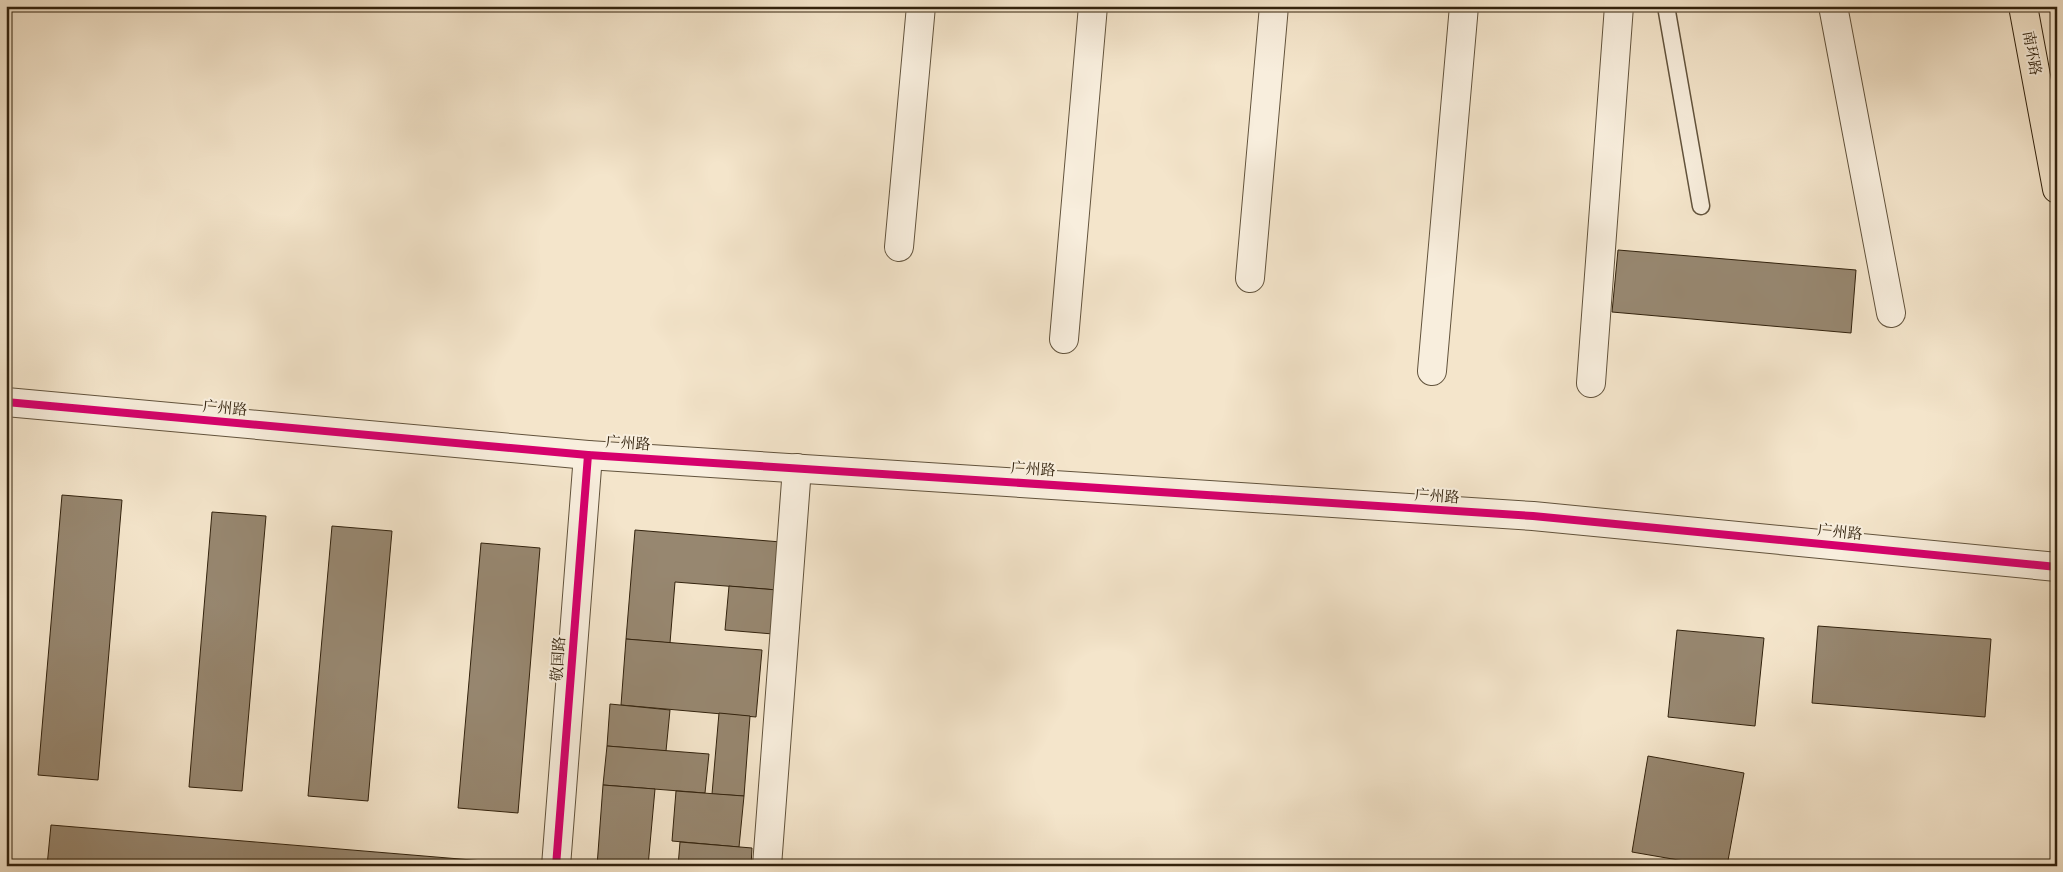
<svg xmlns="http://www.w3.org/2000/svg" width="2063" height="872" viewBox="0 0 2063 872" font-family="'Old Standard TT','Noto Serif SC',serif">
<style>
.building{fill:#978770;stroke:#32220d}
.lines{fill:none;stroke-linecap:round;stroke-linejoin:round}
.service-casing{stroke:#62533c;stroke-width:19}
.minor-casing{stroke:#62533c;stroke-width:30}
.tertiary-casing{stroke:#62533c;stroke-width:30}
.primary-casing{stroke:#32220d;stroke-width:30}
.service{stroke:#f8eedd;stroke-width:16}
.minor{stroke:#f8eedd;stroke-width:28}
.tertiary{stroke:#f8eedd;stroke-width:28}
.primary{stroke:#f4e5cb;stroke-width:28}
.cycleway-casing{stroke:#f8eedd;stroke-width:11}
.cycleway{stroke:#d6006c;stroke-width:8}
.labels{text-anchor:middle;stroke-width:4;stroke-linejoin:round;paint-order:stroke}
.street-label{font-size:15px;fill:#32220d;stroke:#f8eedd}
</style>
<rect width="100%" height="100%" fill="#f4e5cb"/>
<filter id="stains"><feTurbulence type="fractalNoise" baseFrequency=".004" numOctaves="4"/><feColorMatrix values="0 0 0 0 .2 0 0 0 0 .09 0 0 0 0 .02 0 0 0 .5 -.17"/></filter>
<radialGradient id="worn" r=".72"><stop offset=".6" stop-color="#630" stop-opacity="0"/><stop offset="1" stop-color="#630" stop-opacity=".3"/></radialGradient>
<g class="building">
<path d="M1618,250L1856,270L1851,333L1612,312Z"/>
<path d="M62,495L122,500L98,780L38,775Z"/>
<path d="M212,512L266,516L242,791L189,787Z"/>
<path d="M332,526L392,531L368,801L308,796Z"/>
<path d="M635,530L781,542L777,590L675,582L670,643L626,639Z"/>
<path d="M481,543L540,548L518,813L458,808Z"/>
<path d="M729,586L777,590L773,634L725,630Z"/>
<path d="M1818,626L1991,639L1985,717L1812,703Z"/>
<path d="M1677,630L1764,638L1755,726L1668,717Z"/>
<path d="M626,639L762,650L756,717L621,705Z"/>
<path d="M610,704L670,710L666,751L607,746Z"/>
<path d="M719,713L750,716L744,796L712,794Z"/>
<path d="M607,746L709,754L705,793L603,785Z"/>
<path d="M1648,756L1744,773L1727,866H1713L1632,852Z"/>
<path d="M603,785L655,789L648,866H597Z"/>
<path d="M676,791L744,796L739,847L672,841Z"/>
<path d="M51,825L508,863V866H47Z"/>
<path d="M680,842L752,848L751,866H678Z"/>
</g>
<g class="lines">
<defs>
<path id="service" d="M1666,6L1701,206"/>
<g id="minor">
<path d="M1833,6L1891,313"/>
<path d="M899,247L921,6"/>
<path d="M1250,278L1274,6"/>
<path d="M1064,339L1093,6"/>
<path d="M1432,371L1464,6"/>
<path d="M1591,383L1619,6"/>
<path d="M767,866L797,468"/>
</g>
<g id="tertiary">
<path d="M6,402L588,455L1533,516L2057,567"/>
<path d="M556,866L588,455"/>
</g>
<path id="primary" d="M2023,6L2057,189"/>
</defs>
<use href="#service" class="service-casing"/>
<use href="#minor" class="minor-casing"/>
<use href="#tertiary" class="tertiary-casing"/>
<use href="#primary" class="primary-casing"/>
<use href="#service" class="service"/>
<use href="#minor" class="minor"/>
<use href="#tertiary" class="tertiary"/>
<use href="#primary" class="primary"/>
<defs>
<g id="cycleway">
<path d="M6,402L588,455L1533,516L2057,567"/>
<path d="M556,866L588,455"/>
</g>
</defs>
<use href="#cycleway" class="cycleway-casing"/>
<use href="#cycleway" class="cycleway"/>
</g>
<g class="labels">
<g class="street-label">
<text transform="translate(2032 53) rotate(80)" y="5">南环路</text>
<text transform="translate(225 408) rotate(5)" y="5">广州路</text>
<text transform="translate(628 443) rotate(4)" y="5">广州路</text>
<text transform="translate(1033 469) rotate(4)" y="5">广州路</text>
<text transform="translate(1437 496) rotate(4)" y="5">广州路</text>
<text transform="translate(1840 532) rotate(6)" y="5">广州路</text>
<text transform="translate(558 659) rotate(-86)" y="5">敬国路</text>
</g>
</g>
<rect width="2063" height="872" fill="none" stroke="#f4e5cb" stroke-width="25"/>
<rect x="8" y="8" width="2048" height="857" fill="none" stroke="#32220d" stroke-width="2.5"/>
<rect x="12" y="12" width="2038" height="847" fill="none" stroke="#32220d"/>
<rect width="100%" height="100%" filter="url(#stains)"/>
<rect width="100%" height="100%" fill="url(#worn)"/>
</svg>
